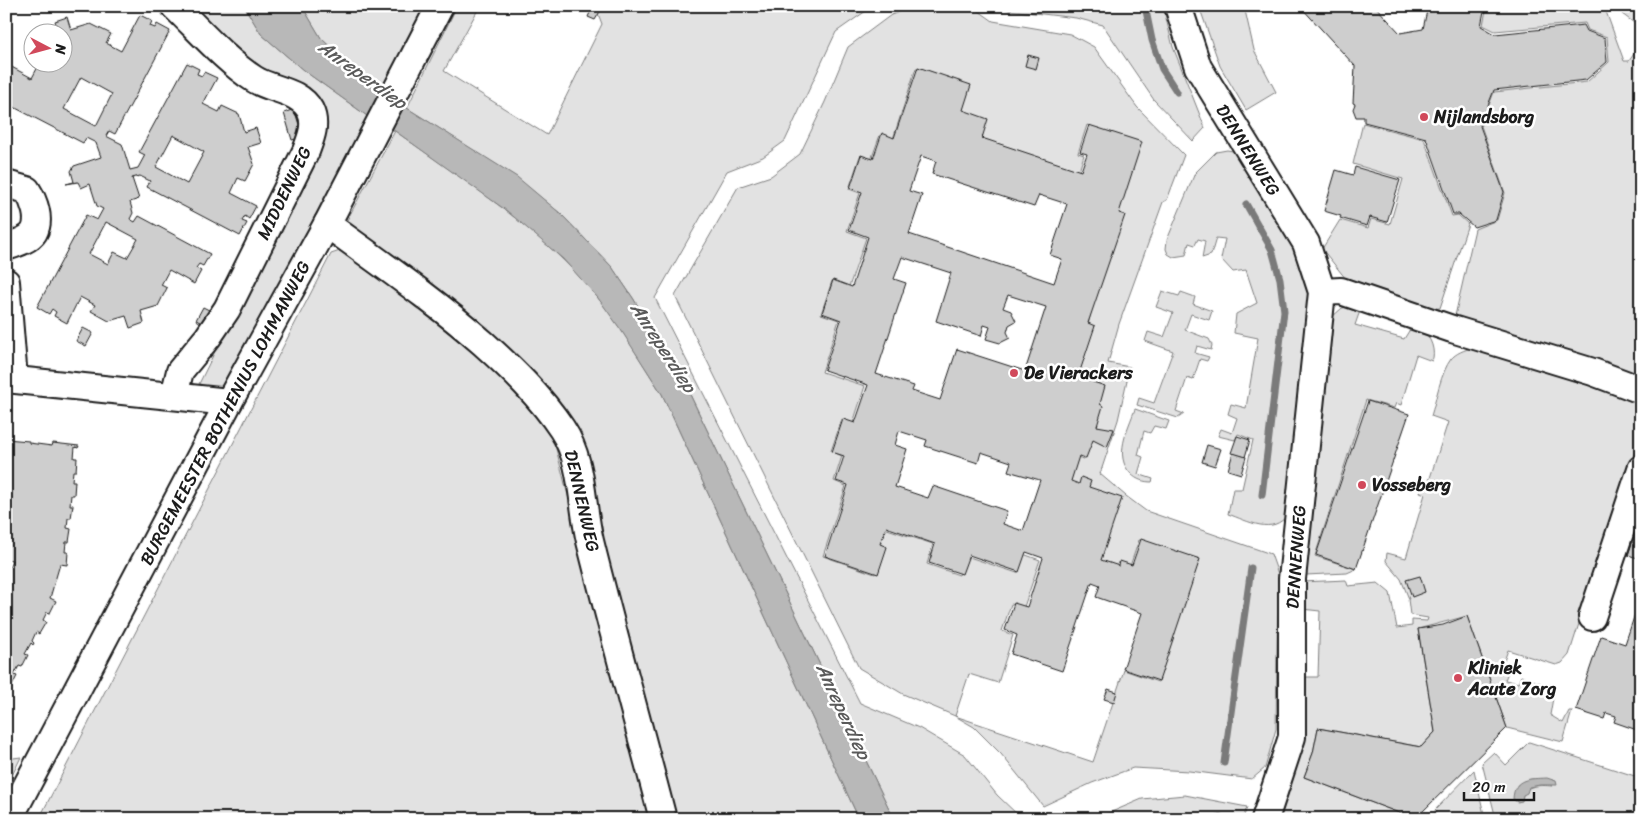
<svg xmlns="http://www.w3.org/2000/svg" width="1647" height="825" viewBox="0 0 1647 825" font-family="Sriracha,sans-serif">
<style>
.green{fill:#e2e2e2;stroke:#7f7f7f;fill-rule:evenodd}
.water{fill:#b8b8b8;stroke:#7a7a7a}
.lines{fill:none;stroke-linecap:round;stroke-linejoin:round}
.stream{stroke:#7a7a7a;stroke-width:7}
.building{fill:#cecece;stroke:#1c1c1c;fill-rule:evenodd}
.minor-casing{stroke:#1c1c1c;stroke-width:30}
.minor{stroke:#fff;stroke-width:26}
.poi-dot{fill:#d1495b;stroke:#fff;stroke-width:2}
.labels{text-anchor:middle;stroke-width:5;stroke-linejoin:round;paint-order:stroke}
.poi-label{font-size:18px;font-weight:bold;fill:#1c1c1c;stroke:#fff;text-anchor:start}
.street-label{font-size:18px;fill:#1c1c1c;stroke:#fff}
.water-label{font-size:19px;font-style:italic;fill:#5a5a5a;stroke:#fff}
</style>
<rect width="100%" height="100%" fill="#fff"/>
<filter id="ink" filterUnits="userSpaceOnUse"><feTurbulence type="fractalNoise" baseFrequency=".02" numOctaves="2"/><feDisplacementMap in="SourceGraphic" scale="10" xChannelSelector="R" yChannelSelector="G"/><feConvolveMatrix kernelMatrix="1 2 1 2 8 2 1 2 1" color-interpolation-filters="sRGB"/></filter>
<g filter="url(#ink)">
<g class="green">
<path d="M185,6H244L261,34L303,70L370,118L224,386L197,388L319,140L322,131Z"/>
<path d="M302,6H427L385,89L354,70L321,38Z"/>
<path d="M457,6H480L444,71L547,135L602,24L595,6H873L836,32L785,141L763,157L727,171L655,298L860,703L919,728L965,755L997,795L1020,817L1017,819H894L683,380L633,298L612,267L561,214L516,177L407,108Z"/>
<path d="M915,6H972L993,21L1070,34L1094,47L1137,107L1184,155L1167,200L1163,202L1119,324L1108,363L1130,367L1118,420L1100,474L1126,496L1146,511L1271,554L1278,574L1276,729L1265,768L1252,779L1189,771L1133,768L1092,783L1043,806L1001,754L974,727L955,716L903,694L859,668L675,296L738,187L771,176L800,154L825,102L848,47L891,15ZM916,68L970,86L962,111L979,138L1079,171L1084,155L1078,153L1087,125L1140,143C1115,220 1093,298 1076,377L1101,407L1084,459L1077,457L1069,481L1099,562L1116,568L1118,562L1130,566L1139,540L1198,560L1158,682L1124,670L1093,762L955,716L969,674L998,683L1013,635L1002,631L1011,604L1024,607L1040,560L1023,554L1017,573L966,556L959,575L927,564L933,544L884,528L878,545L884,547L875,574L823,556L846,486L834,481L842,456L831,451L842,419L853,423L865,386L822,372L839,320L821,314L832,281L849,287L866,238L847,231L860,193L849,189L860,156L871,160L880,135L893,139Z"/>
<path d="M1001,6H1163L1173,47L1205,128L1193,141L1154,100L1103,25L1076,18L1009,10Z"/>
<path d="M1199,6H1244L1254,50L1276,92L1246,110L1220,66Z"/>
<path d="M1487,6H1604L1624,61H1629L1638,48L1641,47V379L1455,316L1475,229L1497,220L1505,193L1481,126L1494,92L1587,82L1609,62L1607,37L1588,30L1585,23L1495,31L1483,25Z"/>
<path d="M1617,6H1641V28L1622,14Z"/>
<path d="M1363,123L1424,139L1452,216L1458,215L1468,224L1440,308L1432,309L1346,279L1322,249L1340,220L1368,228L1371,219L1390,224L1403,179L1353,164Z"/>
<path d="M395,131C466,182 543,230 598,298C622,328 641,362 662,394L859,819H711L703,816L701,819H678L665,803L574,424L346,222Z"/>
<path d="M1227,150L1233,151L1240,157L1288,234L1310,283L1288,514C1273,536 1248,521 1228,514L1233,489H1242L1253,440L1238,434L1235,440L1218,436L1221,429L1232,433L1237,418L1228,414L1231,404L1246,408L1258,338L1234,333L1236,314L1257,303L1246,270L1233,272L1221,259L1225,239L1216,238L1211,255L1202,258L1205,241L1198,239L1195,245L1189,243L1186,255L1173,257L1168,254L1166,249L1167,240L1195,173L1216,152Z"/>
<path d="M340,251L417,307L487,364L525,401L554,441L650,815L638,819H39L331,254Z"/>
<path d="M1162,291L1179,296L1181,292L1195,297L1193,304L1212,311L1209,320L1191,314L1185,330L1209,339L1212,345L1211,350L1197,346L1195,353L1209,357L1207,361L1200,359L1193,380L1187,378L1176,411L1184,414L1178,418L1137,405L1139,398L1154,403L1173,351L1145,341L1148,332L1164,337L1173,313L1156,307Z"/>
<path d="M1347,307L1361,308L1355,325L1404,339L1412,326C1416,327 1420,329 1423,331C1431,337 1436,352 1432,361L1416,355L1401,405L1396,403L1394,408L1366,400L1315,556L1356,569L1347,573L1306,575L1304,574L1332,317L1342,308Z"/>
<path d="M1472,348H1482L1641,402V439L1631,461L1569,655L1562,663L1556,665L1508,650L1501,669L1508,672L1505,680L1518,683L1521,676L1546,685L1553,698L1550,715L1563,723L1569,711H1572L1563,742L1507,728L1467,616L1418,629L1435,732L1421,747L1318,728L1313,753L1304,777L1415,819H1271L1300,677H1318L1320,611L1302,609V582L1346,580L1348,586L1378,583L1390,593L1397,628L1412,626V620L1427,621L1428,618L1410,615L1408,599H1409L1401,579L1386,561L1387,553L1406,558L1425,494L1420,492L1424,480L1429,481L1448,422L1431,416C1436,400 1441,372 1451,359C1456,353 1464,350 1472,348Z"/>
<path d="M1135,409L1169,421L1166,429L1154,426L1150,433L1144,431L1138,455L1143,457L1138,474L1153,479L1152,482C1144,482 1137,480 1131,474C1113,456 1128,429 1135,409Z"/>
<path d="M1529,742L1641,778V805L1627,819H1496L1482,763L1494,752L1506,765ZM1531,779H1543L1552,786C1541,785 1523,784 1522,799L1517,785Z"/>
<path d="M21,757L6,788V759Z"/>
<path d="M1474,770L1485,819H1437L1435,810Z"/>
<path d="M1185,795L1247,807L1243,819H1095L1142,799Z"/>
</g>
<g class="water">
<path d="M244,6H302L321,38L354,70L385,89L407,108L517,177L561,214L612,267L633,298L683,380L894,819H859L662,394L621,330L598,298L563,259L507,211L395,131L370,118L303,70L261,34Z"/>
<path d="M1547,778L1556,781L1557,785H1540L1529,787L1527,793L1523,795L1522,801L1517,802L1513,799C1514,777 1530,779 1547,778Z"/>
</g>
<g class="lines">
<g class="stream">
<path d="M1145,6L1152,40L1162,69L1177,92"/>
<path d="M1246,204L1272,250L1280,279L1284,311L1262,495"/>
<path d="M1224,763L1251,568"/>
<path d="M1220,819V817"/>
</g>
</g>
<g class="building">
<path d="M593,6L602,8L595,20L588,17Z"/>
<path d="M1300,6H1375L1400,33L1423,29L1428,6H1485L1481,26L1495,34L1584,25L1587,31L1605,38L1607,62L1586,80L1494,90L1480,126L1504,192L1496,220L1474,227L1459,214H1453L1426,138L1364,122V117H1356L1353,109L1355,104L1353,103L1355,66Z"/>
<path d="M140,15L152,21L150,26L155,28L157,24L170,31L115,134L109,131L106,136L122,144L130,170L138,168L145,155L139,152L187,63L199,69L197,74L202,76L204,72L217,78L203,104L219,112L222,106L239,114L244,132L256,128L261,143L248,147L254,164L245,181L238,178L231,193L256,206L249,219L245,216L242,221L247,223L240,236L147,187L150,181L140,176L132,178L139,199L130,202L133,213L130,219L135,222L139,216L210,254L203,266L199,264L196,268L201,271L194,284L169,270L161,285L167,288L158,306L141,311L144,323L130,328L126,316L109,321L91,311L95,305L80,297L67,323L54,316L56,312L52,309L49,314L37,307L86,215L97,220L103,209L97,206L90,184L81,188L78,182L66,184L74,182L71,171L74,166L101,157L96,143L86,138L83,143L6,103V64L32,78L40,63L38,62H62V32H59L55,21L67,17L71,30L91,24L111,34L106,43L121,51ZM81,77L112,94L96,126L64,109ZM173,135L204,152L187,184L156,167ZM106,222L138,239L127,258L114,252L108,264L89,254Z"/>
<path d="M1028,55L1039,58L1036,69L1025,66Z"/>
<path d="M918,67L971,85L963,110L988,119L982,138L1081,171L1087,154L1080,152L1089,125L1142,142L1119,213L1125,215L1088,323L1095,326L1078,377L1105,386L1100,404L1103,406L1097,426L1114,429L1107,447L1093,440L1086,458L1079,456L1071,481L1079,484L1081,477L1091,481L1089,487L1122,498L1101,560L1119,566L1120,561L1132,565L1141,539L1200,559L1159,681L1123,669L1142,613L1096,597L1100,585L1092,582L1062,671L1011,654L1017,635L1005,630L1014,603L1027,607L1043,558L1026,552L1019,572L969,555L962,574L929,563L935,544L886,527L880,544L887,547L878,574L825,556L848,485L836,481L844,456L832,452L843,419L855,423L868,385L824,370L841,320L822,313L833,280L852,287L868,237L849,230L862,192L850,188L861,155L873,159L882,133L894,138ZM921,156L936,161L932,174L1034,207L1039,195L1067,204L1050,255L1062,259L1054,283L909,234L922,195L909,191ZM902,257L951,273L936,321L981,336L984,325L990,327L986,339L1000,343L1010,338L1007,332L1009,325L1016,321L1011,311L1003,308L1008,295L1046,307L1025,371L957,349L940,400L912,391L914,386L876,374L906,283L894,279ZM899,431L927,440L925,446L978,463L981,452L1011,462L1008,471L1040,480L1023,531L1003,524L1007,511L933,486L928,498L895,487L907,449L895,445Z"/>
<path d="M294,109L303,137L292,140L284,113Z"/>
<path d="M1355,167L1400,180L1387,222L1370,217L1367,226L1340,218L1341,216L1324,211L1336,170L1353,175Z"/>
<path d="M203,307L213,312L206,325L196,320Z"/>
<path d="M83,328L93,333L86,346L76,341Z"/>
<path d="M1368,401L1409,414L1356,569L1316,555Z"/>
<path d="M1237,436L1250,440L1245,457L1231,453Z"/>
<path d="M6,439L29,441V443L52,446L53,443L79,446L78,448L75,447L74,458H77L76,471H73L72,481H75L74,495H71L70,505H73L71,518H68L67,528L71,529L69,542H66L65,552H68L67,565L60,564L50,598L56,601L50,613L47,612L43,620L46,622L39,634L36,632L32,641L34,643L33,645L31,643L25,654L28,655L22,667L19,666L14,675L17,676L11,688L8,687L6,690V575L12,560L6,559Z"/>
<path d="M1207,445L1221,449L1215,466L1202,462Z"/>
<path d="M1233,453L1246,457L1241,474L1228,470Z"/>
<path d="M1641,517V559L1628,555Z"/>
<path d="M1420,576L1425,592L1412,597L1406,580Z"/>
<path d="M1641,596V720L1637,730L1614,722L1616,716L1606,713L1604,719L1576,710L1601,636L1625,644Z"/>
<path d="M1467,616L1507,728L1415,819L1304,777L1313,753L1318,728L1421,747L1435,732L1418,629L1443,625Z"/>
<path d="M1108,689L1117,692L1114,702L1104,699Z"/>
</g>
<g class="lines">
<defs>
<g id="minor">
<path d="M174,6C198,29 226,61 254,79C271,90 299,90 310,110C317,124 311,138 306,151L227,309L208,337L180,371L174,396"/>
<path d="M1178,6L1198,67L1306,243L1322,292L1292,579V737L1265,819"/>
<path d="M6,184L27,190C34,201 41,219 34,232C29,240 15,244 6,247"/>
<path d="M327,224C380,263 434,300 483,343C512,369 540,396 562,429C584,462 581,504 590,541C613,634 639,726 663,819"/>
<path d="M6,282L14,379"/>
<path d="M1322,292L1341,291L1452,329L1593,372L1641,390"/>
<path d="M6,379L229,402"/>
<path d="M1592,617L1641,469"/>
<path d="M9,819L229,402L327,224L440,6"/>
</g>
</defs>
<use href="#minor" class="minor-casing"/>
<use href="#minor" class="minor"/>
</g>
</g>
<g class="poi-dot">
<circle cx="1424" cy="117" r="5"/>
<circle cx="1014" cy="373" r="5"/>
<circle cx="1362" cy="485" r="5"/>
<circle cx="1458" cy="678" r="5"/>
</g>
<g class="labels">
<g class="poi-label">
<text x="1434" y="123">Nijlandsborg</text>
<text x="1024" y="379">De Vierackers</text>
<text x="1372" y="491">Vosseberg</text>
<text x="1468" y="674">Kliniek<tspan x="1468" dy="21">Acute Zorg</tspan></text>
</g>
<g class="street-label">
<text transform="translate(1248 150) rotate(58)" y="6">DENNENWEG</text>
<text transform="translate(284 193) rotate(-64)" y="6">MIDDENWEG</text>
<text transform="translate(225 413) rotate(-62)" y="6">BURGEMEESTER BOTHENIUS LOHMANWEG</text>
<text transform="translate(582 501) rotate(77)" y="6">DENNENWEG</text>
<text transform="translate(1296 557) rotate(-86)" y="6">DENNENWEG</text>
</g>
<g class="water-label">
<text transform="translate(363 74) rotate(36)" y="7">Anreperdiep</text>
<text transform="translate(664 347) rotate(57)" y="7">Anreperdiep</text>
<text transform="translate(844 711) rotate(65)" y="7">Anreperdiep</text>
</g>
</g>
<rect width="1647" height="825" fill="none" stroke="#fff" stroke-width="25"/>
<rect x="12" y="12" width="1622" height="800" fill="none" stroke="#1c1c1c" stroke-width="2" filter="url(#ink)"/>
<g transform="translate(48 48) rotate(96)"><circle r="24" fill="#ffffff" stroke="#a4a4a4"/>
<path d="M0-4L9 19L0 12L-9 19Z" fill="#d1495b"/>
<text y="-8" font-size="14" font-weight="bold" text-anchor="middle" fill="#1c1c1c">N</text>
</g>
<path d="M1464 792v8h70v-8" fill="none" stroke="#1c1c1c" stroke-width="2.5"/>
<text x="1472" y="792" font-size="15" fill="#1c1c1c" stroke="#ffffff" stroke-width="4" paint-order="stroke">20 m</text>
</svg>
